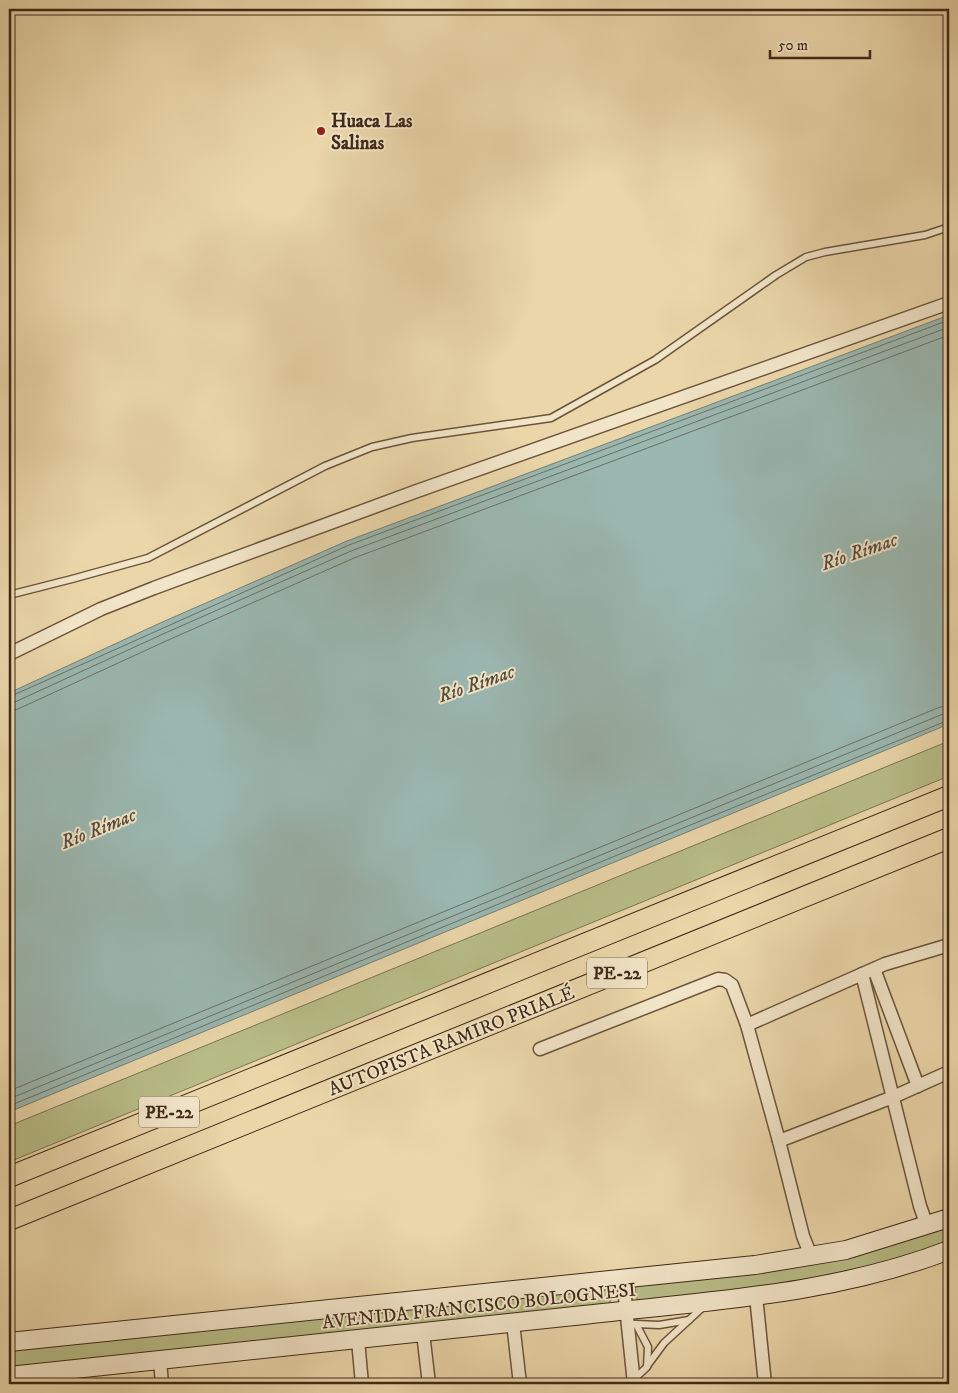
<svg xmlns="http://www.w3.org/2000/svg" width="958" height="1393" viewBox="0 0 958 1393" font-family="'IM FELL DW Pica',serif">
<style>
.green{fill:#b8bd87;stroke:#7c7350}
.water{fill:#9ab7b0;stroke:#767e74}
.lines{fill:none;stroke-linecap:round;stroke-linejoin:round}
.shore{stroke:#6c7064;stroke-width:1}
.service-casing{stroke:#6a543d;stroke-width:9}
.minor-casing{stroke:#6a543d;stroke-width:15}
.secondary-casing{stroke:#3f2919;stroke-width:20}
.trunk-casing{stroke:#3f2919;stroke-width:22}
.service{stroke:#f1e4c7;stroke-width:6}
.minor{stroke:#f1e4c7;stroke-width:12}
.secondary{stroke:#f1e4c7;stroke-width:18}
.trunk{stroke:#ead6a9;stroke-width:20}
.poi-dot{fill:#8f2418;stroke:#f1e4c7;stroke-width:2}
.labels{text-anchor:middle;stroke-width:4;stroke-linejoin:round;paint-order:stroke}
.shield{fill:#f1e4c7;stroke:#74614d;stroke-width:1}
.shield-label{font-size:18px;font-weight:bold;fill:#3f2919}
.poi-label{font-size:19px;font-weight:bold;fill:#3f2919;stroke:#f1e4c7;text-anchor:start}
.street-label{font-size:19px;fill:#3f2919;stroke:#f1e4c7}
.water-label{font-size:20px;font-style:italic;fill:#564c3f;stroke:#f1e4c7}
</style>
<rect width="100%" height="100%" fill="#ead6a9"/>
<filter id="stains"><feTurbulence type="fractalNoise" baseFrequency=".004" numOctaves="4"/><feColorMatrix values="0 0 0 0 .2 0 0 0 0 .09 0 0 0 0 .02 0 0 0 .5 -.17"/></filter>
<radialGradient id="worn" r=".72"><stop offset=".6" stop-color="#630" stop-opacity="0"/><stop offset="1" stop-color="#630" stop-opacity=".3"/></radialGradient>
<g class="green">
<path d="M949,741V776L9,1162V1126Z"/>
<path d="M949,1225V1244L819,1280L642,1304L637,1299L635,1288L643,1282Z"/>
<path d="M610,1287L612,1299L606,1307L9,1370V1346Z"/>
</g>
<path class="water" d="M949,315V724L9,1112V693L158,624L347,541Z"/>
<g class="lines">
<g class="shore">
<path d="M9,697L349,545L949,320"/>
<path d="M9,703L15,702L163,634L351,551L949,327"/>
<path d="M9,711L18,709L166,641L354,558L949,335"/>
<path d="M9,1091L940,707L949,706"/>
<path d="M9,1099L943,714H949"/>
<path d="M9,1106L683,828L949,720"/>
</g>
<defs>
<g id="service">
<path d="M9,595L72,579L148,558L325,466L372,447L412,438L551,418L655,360L776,275L806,257L825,252L925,235L949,227"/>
<path d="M636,1324L659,1325L689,1320L704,1306"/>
<path d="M647,1366L664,1343L689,1320"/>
<path d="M633,1380L647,1367L648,1347L636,1324H633"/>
</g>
<g id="minor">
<path d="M9,654L101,609L154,588L417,491L949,303"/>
<path d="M874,969L918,1086"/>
<path d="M862,974L920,1206L927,1226"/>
<path d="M747,1025L885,964L949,945"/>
<path d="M540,1049L718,979L725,980L732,985L747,1025L779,1141L803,1236L811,1256"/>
<path d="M779,1141L893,1097L949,1072"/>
<path d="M623,1278L634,1384"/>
<path d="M756,1296L765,1384"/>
<path d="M513,1323L520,1384"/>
<path d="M423,1333L429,1384"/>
<path d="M358,1340L362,1384"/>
<path d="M160,1360L162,1384"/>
<path d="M66,1370L67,1384"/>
</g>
<g id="secondary">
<path d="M9,1342L755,1265L846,1250L949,1218"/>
<path d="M9,1376C200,1356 392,1337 584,1315C706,1301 833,1295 949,1250"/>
</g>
<g id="trunk">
<path d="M9,1177L949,796"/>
<path d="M9,1220L949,838"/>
</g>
</defs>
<use href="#service" class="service-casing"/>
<use href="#minor" class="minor-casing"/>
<use href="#secondary" class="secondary-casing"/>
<use href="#trunk" class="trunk-casing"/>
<use href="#service" class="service"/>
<use href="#minor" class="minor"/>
<use href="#secondary" class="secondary"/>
<use href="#trunk" class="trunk"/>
</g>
<circle class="poi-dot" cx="321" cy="131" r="5"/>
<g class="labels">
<g class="shield">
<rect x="587" y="957.5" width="60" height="31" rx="4"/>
<rect x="139" y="1096.5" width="60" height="31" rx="4"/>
</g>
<g class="shield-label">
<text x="617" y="979">PE-22</text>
<text x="169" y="1118">PE-22</text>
</g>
<g class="poi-label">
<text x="331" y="127">Huaca Las<tspan x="331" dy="22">Salinas</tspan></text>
</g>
<g class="street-label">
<text transform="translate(451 1040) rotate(-22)" y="7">AUTOPISTA RAMIRO PRIALÉ</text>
<text transform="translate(479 1305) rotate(-6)" y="7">AVENIDA FRANCISCO BOLOGNESI</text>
</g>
<g class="water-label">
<text transform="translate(859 551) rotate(-19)" y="7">Río Rímac</text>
<text transform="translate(476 683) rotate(-19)" y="7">Río Rímac</text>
<text transform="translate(98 828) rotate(-22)" y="7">Río Rímac</text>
</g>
</g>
<rect width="958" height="1393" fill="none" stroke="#ead6a9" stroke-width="30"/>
<rect x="10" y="10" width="938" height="1373" fill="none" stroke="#3f2919" stroke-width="2.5"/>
<rect x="15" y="15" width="928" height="1363" fill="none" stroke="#3f2919"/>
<path d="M770 50v8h100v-8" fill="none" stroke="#3f2919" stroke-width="2.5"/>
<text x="778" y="50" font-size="15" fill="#3f2919" stroke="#f1e4c7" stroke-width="4" paint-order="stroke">50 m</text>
<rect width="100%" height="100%" filter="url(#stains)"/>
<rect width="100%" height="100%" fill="url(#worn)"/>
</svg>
